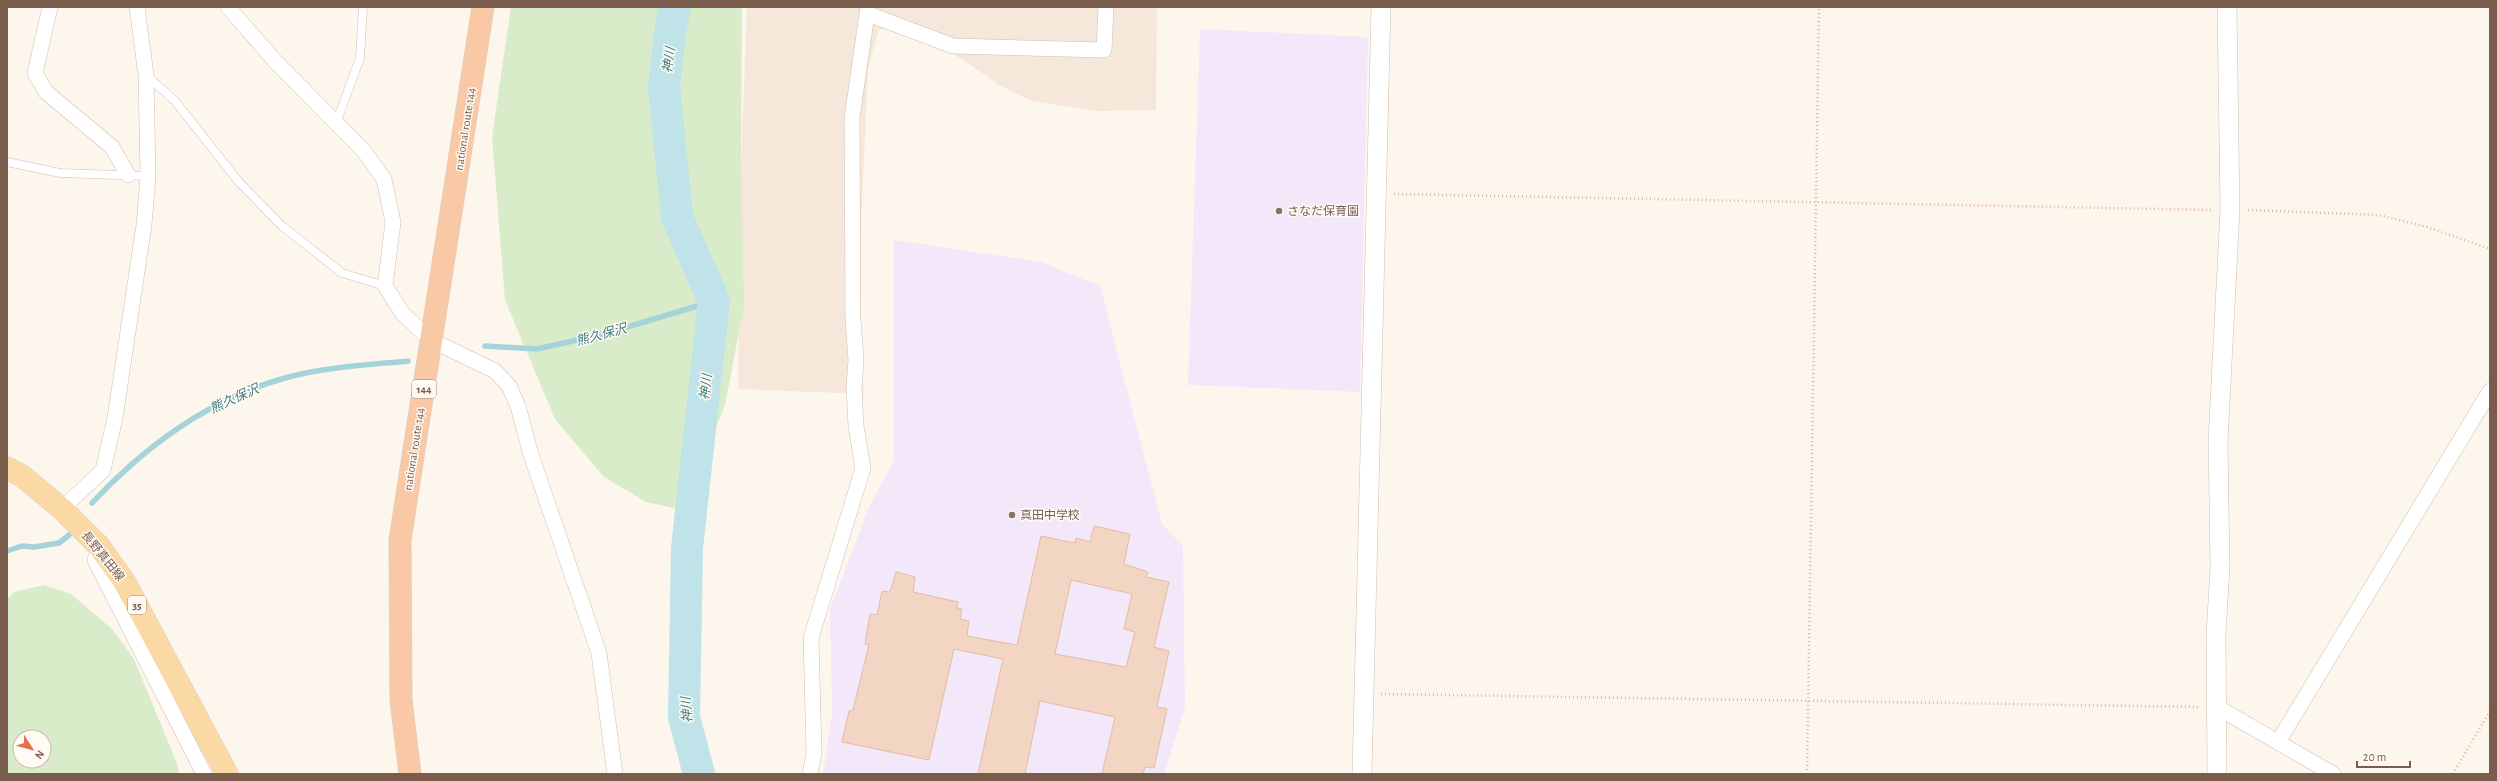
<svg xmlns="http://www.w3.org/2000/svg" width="2497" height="781" viewBox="0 0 2497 781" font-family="'Alegreya Sans','Noto Sans JP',sans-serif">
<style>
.residential{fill:#f5e8da}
.education{fill:#f3e8fa}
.green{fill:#d8ecc9;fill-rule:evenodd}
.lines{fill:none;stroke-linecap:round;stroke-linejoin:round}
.stream{stroke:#a5d3da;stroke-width:5.5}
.river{stroke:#bfe3e8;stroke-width:32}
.building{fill:#f3d5c3;stroke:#e6bba3;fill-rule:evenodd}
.service-casing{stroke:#d1beb0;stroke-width:9}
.minor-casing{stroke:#d1beb0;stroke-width:16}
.tertiary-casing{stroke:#d1beb0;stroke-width:20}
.primary-casing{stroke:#dad1cd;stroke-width:23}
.trunk-casing{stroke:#dad1cd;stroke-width:23}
.path{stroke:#d9b8a5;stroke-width:2.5;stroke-dasharray:1 3;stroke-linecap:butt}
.service{stroke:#fff;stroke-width:8}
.minor{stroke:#fff;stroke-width:15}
.tertiary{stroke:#fff;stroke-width:19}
.primary{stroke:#fbd9a5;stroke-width:22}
.trunk{stroke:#f9c8a4;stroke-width:22}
.education-dot{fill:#8d6e63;stroke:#fffaf3;stroke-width:1.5}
.labels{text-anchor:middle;stroke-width:3;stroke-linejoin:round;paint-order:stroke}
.shield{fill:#fffaf3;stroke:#a28b7f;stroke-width:1}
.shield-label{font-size:11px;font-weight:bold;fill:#7a5c4d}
.street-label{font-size:12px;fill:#7a5c4d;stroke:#fffaf3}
.education-label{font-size:12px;fill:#785e54;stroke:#fffaf3;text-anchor:start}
.water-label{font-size:13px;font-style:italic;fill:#437c86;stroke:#fffaf3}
</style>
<rect width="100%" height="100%" fill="#fdf6ec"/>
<path class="residential" d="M747,7H1157L1156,110L1098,111L1032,101L1001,86L955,55L902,32L879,29L868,68L857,317L864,394L738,389L741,166Z"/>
<g class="education">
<path d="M1200,29L1368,37L1360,392L1188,385Z"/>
<path d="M894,240L1041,262L1100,286L1162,524L1183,546L1185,708L1164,774H823L832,714L830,609L869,507L894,460Z"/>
</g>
<g class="green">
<path d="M511,7H742L741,166L744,306L725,405L690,489L674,508L646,502L604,477L555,419L505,300L492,137Z"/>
<path d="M44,585L71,594L112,629L134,659L178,766L179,774H7V599L14,592ZM20,737H44V761H20Z"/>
</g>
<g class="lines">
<g class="stream">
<path d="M485,346L537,349L604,334L714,301"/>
<path d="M92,503C145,446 209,399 285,378C325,367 367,365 408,361"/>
<path d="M7,551L22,546L34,547L59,543L69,535"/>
</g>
<path class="river" d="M675,7L671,26L664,87L677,217L714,301L687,548L684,717L699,774"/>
</g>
<path class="building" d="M1094,526L1130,534L1124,564L1148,572L1146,577L1169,582L1154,647L1169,651L1157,707L1167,709L1154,768L1145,767L1143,774H1102L1115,717L1040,701L1025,774H978L1003,659L954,649L929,760L842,742L849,711L853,710L869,645L865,644L870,614L877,615L882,591L890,592L896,572L915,577L913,592L958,602L957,608L962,609L960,619L969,621L967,636L1017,645L1041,536L1075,543L1076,538L1090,542ZM1071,580L1132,594L1124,629L1135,632L1126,667L1055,654Z"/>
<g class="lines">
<defs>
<g id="service">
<path d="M146,75L175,101L239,182L282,226L342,273L385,286"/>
<path d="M336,123L360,58L363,7"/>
<path d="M7,162L60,173L148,176"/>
</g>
<g id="minor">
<path d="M50,7L35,73L46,92L112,147L128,175"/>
<path d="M228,7L275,61L363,150L384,179L393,222L385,286L403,314L431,340L495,371L509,386L518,406L531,455L599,653L615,774"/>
<path d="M868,14L953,46L1104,50L1106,7"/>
<path d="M62,509L103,470L115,418L144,225L148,176L146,75L137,7"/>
<path d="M99,546L95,560L204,774"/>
<path d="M2217,707L2333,774"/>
<path d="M2278,742L2490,391"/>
<path d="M810,774L814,753L811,638L863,468L856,426L854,386L856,360L853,319L852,118L868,7"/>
</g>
<g id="tertiary">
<path d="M1362,774L1381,7"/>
<path d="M2217,774L2216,634L2220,567L2218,441L2230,210L2227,7"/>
</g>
<path id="primary" d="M7,468L22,476L62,509L99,546L124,581L227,774"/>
<path id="trunk" d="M410,774L401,700L400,540L483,7"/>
</defs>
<use href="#service" class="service-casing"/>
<use href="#minor" class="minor-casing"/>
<use href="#tertiary" class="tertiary-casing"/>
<use href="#primary" class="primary-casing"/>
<use href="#trunk" class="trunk-casing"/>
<g class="path">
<path d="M1394,194L2213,210"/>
<path d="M2248,210L2379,215L2427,227L2490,249"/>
<path d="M1381,694L2198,707"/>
<path d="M1807,774L1819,7"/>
<path d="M2453,774L2490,711"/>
</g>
<use href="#service" class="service"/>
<use href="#minor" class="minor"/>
<use href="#tertiary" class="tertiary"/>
<use href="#primary" class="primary"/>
<use href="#trunk" class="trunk"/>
</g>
<g class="education-dot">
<circle cx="1279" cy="211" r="4"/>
<circle cx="1012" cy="515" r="4"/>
</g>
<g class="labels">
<g class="shield">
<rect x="412" y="380" width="24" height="18" rx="3"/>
<rect x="128" y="596" width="18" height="18" rx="3"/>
</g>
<g class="shield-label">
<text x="424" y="393">144</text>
<text x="137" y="609">35</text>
</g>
<g class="street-label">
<text transform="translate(465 129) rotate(-81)" y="4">national route 144</text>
<text transform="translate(414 449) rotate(-81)" y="4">national route 144</text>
<text transform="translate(103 556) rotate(51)" y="4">長野真田線</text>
</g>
<g class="education-label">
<text x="1287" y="215">さなだ保育園</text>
<text x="1020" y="519">真田中学校</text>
</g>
<g class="water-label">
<text transform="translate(668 60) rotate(-82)" y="5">神川</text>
<text transform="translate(601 334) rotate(-15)" y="5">熊久保沢</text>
<text transform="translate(705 387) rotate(-84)" y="5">神川</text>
<text transform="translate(234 398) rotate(-24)" y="5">熊久保沢</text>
<text transform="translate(686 710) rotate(-94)" y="5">神川</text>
</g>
</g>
<rect width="2497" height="781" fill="none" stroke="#7a5c4d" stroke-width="16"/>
<g transform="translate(32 749) rotate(126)"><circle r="19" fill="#fffaf3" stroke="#cabbb1"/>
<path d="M0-3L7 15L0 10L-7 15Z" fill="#e76f51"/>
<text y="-6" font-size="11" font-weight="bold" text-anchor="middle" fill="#7a5c4d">N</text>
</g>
<path d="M2357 761v6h53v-6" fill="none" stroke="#7a5c4d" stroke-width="2"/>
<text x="2363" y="761" font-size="12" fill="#7a5c4d" stroke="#fffaf3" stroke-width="3" paint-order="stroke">20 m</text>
</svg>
